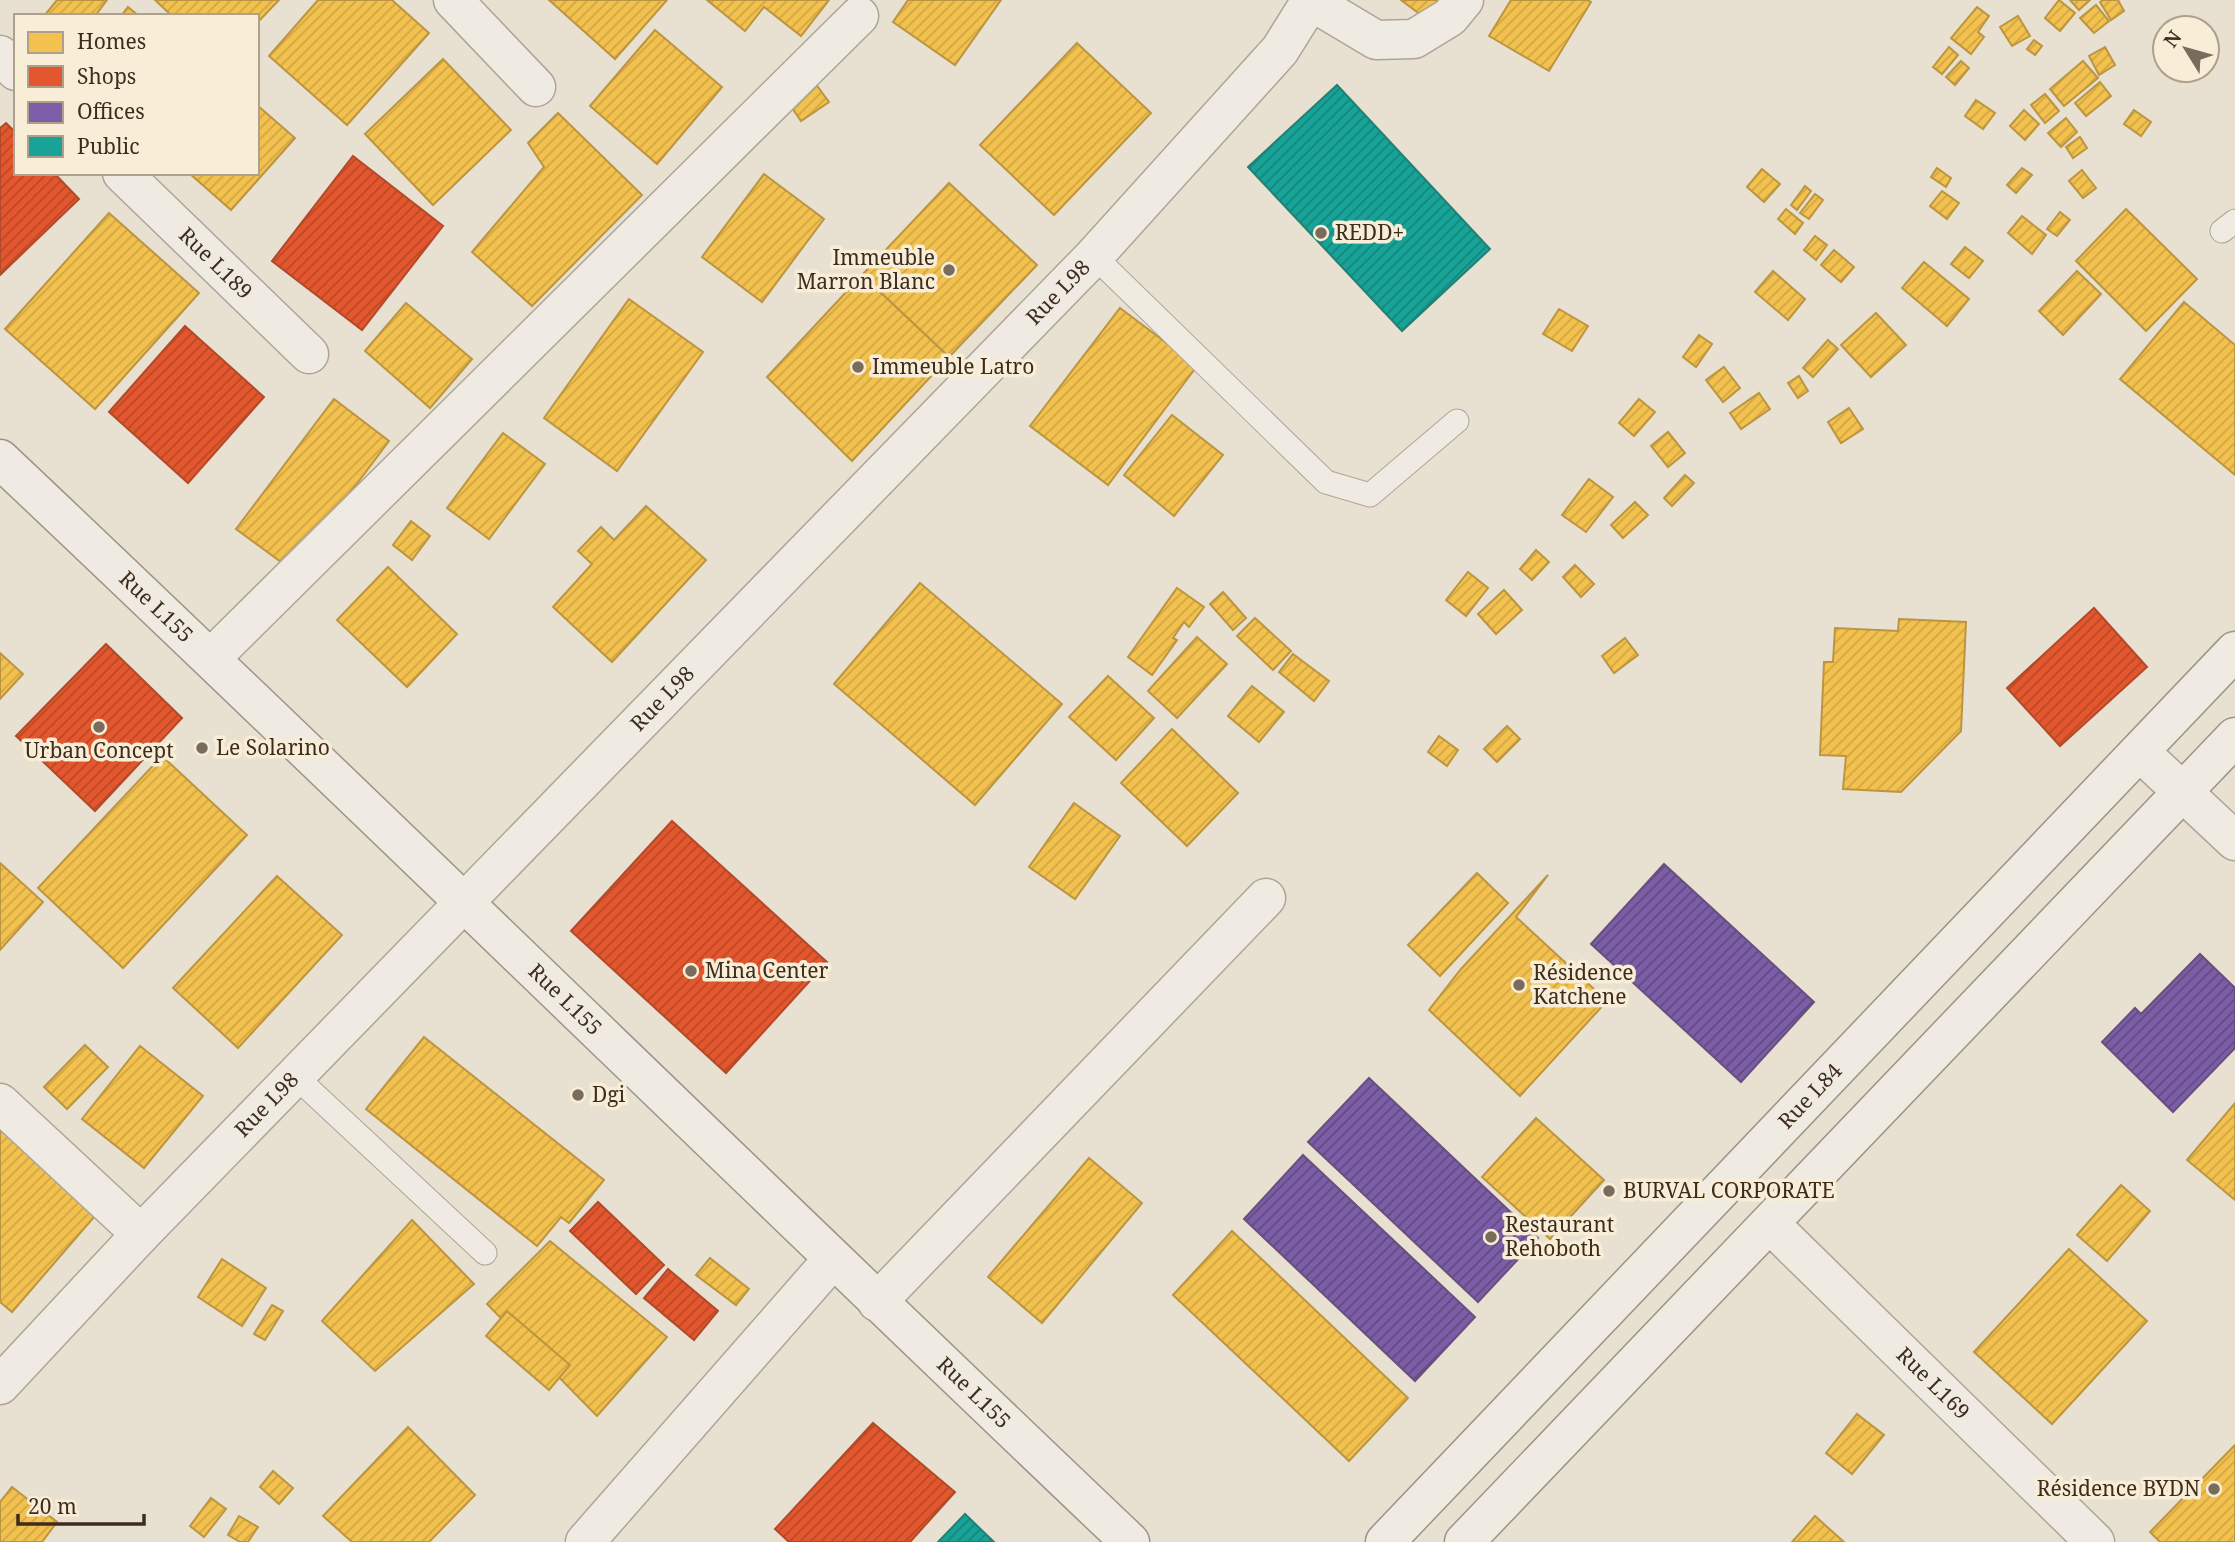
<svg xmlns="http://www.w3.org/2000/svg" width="2235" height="1542" viewBox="0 0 2235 1542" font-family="'Noto Serif',serif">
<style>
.homes{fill:url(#homes-hatch);stroke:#bc9540;stroke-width:2}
.shops{fill:url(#shops-hatch);stroke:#b24a29;stroke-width:2}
.offices{fill:url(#offices-hatch);stroke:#694f7e;stroke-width:2}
.public{fill:url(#public-hatch);stroke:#238073;stroke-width:2}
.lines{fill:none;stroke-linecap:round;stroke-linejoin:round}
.lane-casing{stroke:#aea598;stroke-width:25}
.street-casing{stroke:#aea598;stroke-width:41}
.secondary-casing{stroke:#9d9488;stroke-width:41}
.lane{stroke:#efeae2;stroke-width:23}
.street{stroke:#efeae2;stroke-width:38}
.secondary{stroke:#efeae2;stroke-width:38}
.poi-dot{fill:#7a6c5c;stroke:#f8edd6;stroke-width:2.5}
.labels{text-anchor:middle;stroke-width:7;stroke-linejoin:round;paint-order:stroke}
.poi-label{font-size:21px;fill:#3e2d1e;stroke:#f8edd6;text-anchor:start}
.street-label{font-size:21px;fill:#3e2d1e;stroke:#f8edd6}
</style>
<defs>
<pattern id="homes-hatch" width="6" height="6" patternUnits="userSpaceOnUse" patternTransform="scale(1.75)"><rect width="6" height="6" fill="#f2c14e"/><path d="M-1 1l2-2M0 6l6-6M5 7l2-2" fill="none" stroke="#d1a644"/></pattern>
<pattern id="shops-hatch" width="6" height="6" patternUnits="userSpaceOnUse" patternTransform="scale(1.75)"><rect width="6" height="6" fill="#e4572e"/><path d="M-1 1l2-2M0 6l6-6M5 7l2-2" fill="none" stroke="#ba4827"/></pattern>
<pattern id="offices-hatch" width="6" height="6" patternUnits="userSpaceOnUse" patternTransform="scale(1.75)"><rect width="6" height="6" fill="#7b5ea7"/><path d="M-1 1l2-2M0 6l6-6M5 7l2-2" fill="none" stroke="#614a80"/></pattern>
<pattern id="public-hatch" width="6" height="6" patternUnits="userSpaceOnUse" patternTransform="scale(1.75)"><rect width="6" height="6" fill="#17a398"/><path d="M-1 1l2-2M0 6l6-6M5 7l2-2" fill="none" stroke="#16857b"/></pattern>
</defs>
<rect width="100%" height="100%" fill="#e8e0d0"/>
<g class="homes">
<path d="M57,0H107L95,16H44Z"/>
<path d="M155,0H279L257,23V16H172Z"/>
<path d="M318,0H392L429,33L347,125L269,56Z"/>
<path d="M549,0H667L615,59Z"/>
<path d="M707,0H829L801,36L764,7L745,31Z"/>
<path d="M908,0H1001L955,65L893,22Z"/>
<path d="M1401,0H1444L1429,21Z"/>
<path d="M1511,0H1587L1591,2L1549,71L1489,36Z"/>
<path d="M2059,0L2075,13L2060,31L2045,18Z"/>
<path d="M2070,0H2090L2079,10Z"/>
<path d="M2103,0H2118L2124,11L2111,20L2100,2Z"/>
<path d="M2096,5L2109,21L2094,33L2080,18Z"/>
<path d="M128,7L139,16H121Z"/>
<path d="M1977,7L1989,16L1978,32L1984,37L1971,54L1951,38Z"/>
<path d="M2018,16L2030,36L2012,46L2000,27Z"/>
<path d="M655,30L722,87L657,164L590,106Z"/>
<path d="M2034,40L2042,46L2035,55L2027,49Z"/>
<path d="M1077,43L1151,113L1054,215L980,145Z"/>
<path d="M1949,47L1958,55L1942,74L1933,67Z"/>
<path d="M2105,47L2115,65L2099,75L2089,56Z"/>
<path d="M443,59L511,130L433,205L365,134Z"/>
<path d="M1961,61L1969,68L1955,85L1946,77Z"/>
<path d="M2083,61L2098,78L2064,106L2050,89Z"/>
<path d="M2100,82L2111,96L2086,116L2075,103Z"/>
<path d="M815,83L829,102L801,121L788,102Z"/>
<path d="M2045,94L2059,111L2045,123L2031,105Z"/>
<path d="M1976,100L1995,113L1983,129L1965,116Z"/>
<path d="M257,105L295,138L231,210L189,173H257Z"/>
<path d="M2024,110L2039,124L2025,140L2010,126Z"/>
<path d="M2134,110L2151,122L2141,136L2124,124Z"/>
<path d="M558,113L642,195L532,306L472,252L544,167L528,143Z"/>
<path d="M2066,118L2077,132L2061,147L2048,133Z"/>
<path d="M2080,137L2087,148L2073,158L2066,147Z"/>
<path d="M1937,168L1951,178L1946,187L1931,177Z"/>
<path d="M2022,168L2032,175L2016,193L2007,185Z"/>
<path d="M1762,169L1780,184L1764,202L1747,187Z"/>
<path d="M2082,170L2096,188L2083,198L2069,181Z"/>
<path d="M764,174L824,219L762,302L702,257Z"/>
<path d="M949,183L1037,265L949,357L862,275Z"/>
<path d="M1805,186L1811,191L1797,210L1791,205Z"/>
<path d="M1942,191L1959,203L1947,219L1930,206Z"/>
<path d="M1815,194L1823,200L1809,219L1800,213Z"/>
<path d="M1786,209L1803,223L1795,234L1778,219Z"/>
<path d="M2126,209L2197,279L2146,331L2076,261Z"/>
<path d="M2060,212L2070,220L2057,236L2047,229Z"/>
<path d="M109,213L199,293L95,409L5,329Z"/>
<path d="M2022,216L2046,235L2032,254L2008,233Z"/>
<path d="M1815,236L1827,245L1816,260L1804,250Z"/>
<path d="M1965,247L1983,261L1969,278L1951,264Z"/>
<path d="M1834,250L1854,267L1841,282L1821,265Z"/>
<path d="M1924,262L1969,299L1947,326L1902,288Z"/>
<path d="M1773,271L1805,299L1788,320L1755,292Z"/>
<path d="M2077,271L2101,294L2063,335L2039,311Z"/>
<path d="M862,275L949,357L852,461L767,377Z"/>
<path d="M629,299L703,352L617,471L544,418Z"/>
<path d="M2184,302L2235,345V475L2120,379Z"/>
<path d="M406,303L472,359L430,408L365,351Z"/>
<path d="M1120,308L1197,366L1108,485L1030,426Z"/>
<path d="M1559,309L1588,326L1572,351L1543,334Z"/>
<path d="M1876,313L1906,345L1871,377L1841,345Z"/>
<path d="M1699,335L1712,344L1696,367L1683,357Z"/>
<path d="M1828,340L1838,349L1813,377L1803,368Z"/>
<path d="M1724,367L1740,388L1723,402L1706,380Z"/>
<path d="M1799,376L1808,391L1798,398L1788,383Z"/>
<path d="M1759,393L1770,409L1741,429L1730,413Z"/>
<path d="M334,399L389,441L292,570L236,529Z"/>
<path d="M1639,399L1655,412L1634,436L1619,423Z"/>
<path d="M1849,408L1863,429L1841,443L1828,422Z"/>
<path d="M1172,415L1223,455L1174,516L1124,475Z"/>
<path d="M1668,432L1685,453L1668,467L1651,446Z"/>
<path d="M503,433L545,464L489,539L447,508Z"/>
<path d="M1685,475L1694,483L1672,506L1664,498Z"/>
<path d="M1589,479L1613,497L1586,532L1562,515Z"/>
<path d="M1635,502L1648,515L1623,538L1611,525Z"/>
<path d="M646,506L706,560L612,662L553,607L592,564L578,551L601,527L614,540Z"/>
<path d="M411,521L430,536L412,560L393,545Z"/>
<path d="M1536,550L1549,562L1532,580L1520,569Z"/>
<path d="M1575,565L1594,584L1581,597L1563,577Z"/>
<path d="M388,567L457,634L407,687L337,620Z"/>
<path d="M1468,572L1488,588L1466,616L1446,600Z"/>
<path d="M920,583L1062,704L975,805L834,684Z"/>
<path d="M1177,588L1204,607L1189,627L1184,622L1173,638L1177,640L1152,675L1128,657Z"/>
<path d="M1504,590L1522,610L1496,634L1478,614Z"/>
<path d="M1223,592L1246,618L1233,630L1210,604Z"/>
<path d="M1255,618L1291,651L1273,670L1237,636Z"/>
<path d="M1899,619L1966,622L1961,731L1901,792L1843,789L1846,756L1820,755L1824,662H1833L1835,628L1898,631Z"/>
<path d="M1197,637L1227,664L1177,718L1148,691Z"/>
<path d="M1625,638L1638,655L1614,673L1602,656Z"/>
<path d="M0,653L23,674L0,699Z"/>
<path d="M1293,654L1329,681L1314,701L1279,672Z"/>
<path d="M1108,676L1154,718L1116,760L1069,717Z"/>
<path d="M1252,686L1284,712L1259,742L1228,716Z"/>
<path d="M1507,726L1520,739L1497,762L1484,749Z"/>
<path d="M1172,729L1238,793L1187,846L1121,783Z"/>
<path d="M1439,736L1458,750L1447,766L1428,752Z"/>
<path d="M162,756L247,835L123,968L38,888Z"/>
<path d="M1074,803L1120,836L1075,899L1029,867Z"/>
<path d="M0,863L43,902L0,950Z"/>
<path d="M1477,873L1508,903L1440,976L1408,945Z"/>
<path d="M1548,875L1516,917L1607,1001L1520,1096L1429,1010L1461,969Z"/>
<path d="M277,876L342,935L238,1048L173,988Z"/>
<path d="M424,1037L604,1180L569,1223L561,1217L537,1246L366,1109Z"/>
<path d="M85,1045L108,1067L67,1109L44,1087Z"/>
<path d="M140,1046L203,1096L144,1168L82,1119Z"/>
<path d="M2235,1103V1200L2187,1160Z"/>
<path d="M1536,1118L1604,1180L1550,1239L1482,1177Z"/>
<path d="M0,1129L101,1209L12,1312L0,1302Z"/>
<path d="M1089,1158L1142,1203L1042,1323L988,1277Z"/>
<path d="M2121,1185L2150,1211L2107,1261L2077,1235Z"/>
<path d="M412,1220L474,1284L375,1371L322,1321Z"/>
<path d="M1232,1231L1408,1398L1349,1461L1173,1295Z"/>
<path d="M550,1241L667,1337L597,1416L487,1304Z"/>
<path d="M2069,1249L2147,1321L2052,1424L1974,1352Z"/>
<path d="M710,1258L749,1289L736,1305L696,1275Z"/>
<path d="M222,1259L266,1288L242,1326L198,1297Z"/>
<path d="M272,1305L283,1311L265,1340L254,1334Z"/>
<path d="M507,1311L570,1365L549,1390L486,1336Z"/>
<path d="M1857,1414L1884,1435L1852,1474L1826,1453Z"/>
<path d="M408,1427L475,1495L429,1542H352L323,1516Z"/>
<path d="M2235,1445V1542H2160L2150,1532Z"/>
<path d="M273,1471L293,1488L279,1504L260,1487Z"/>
<path d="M12,1487L57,1522L42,1542H0V1502Z"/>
<path d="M211,1498L226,1509L204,1537L190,1526Z"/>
<path d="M239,1516L258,1527L248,1542H240L228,1535Z"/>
<path d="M1815,1516L1844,1542H1792Z"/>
</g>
<g class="shops">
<path d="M6,123L16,133V173H54L79,199L0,275V128Z"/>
<path d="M353,156L443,226L362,330L272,261Z"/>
<path d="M185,326L264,397L188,483L109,412Z"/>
<path d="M2094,608L2147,667L2060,746L2007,688Z"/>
<path d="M106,644L182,718L95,811L16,736Z"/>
<path d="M672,821L827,962L726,1073L571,931Z"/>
<path d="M598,1202L664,1265L636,1294L570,1231Z"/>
<path d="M668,1269L718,1311L694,1340L644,1298Z"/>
<path d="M873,1423L955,1492L910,1542H789L775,1529Z"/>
</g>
<g class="offices">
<path d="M1664,864L1814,1002L1741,1082L1591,944Z"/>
<path d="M2200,954L2235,988V1048L2173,1112L2102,1042L2135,1008L2141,1014Z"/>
<path d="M1369,1078L1538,1238L1478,1302L1308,1142Z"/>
<path d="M1303,1155L1475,1317L1415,1381L1244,1219Z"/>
</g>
<g class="public">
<path d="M1337,85L1490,249L1402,331L1248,167Z"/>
<path d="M965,1514L994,1542H938Z"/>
</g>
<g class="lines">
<defs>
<g id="lane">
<path d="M2222,231L2235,221"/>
<path d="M1094,256L1326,482L1370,495L1457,421"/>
<path d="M295,1076L485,1253"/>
</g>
<g id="street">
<path d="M453,0L536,87"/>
<path d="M1309,0L1376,40L1414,39L1450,17L1464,0"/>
<path d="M0,55L16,71"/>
<path id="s1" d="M122,173L309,354"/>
<path d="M211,658L859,16"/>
<path d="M2140,752L2235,841"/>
<path d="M0,1103L141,1234"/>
<path id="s2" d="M1770,1224L2095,1542"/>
<path d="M877,1302L1266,898"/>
<path id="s3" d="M0,1385L141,1234L1094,256L1280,50L1310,2"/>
<path d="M585,1542L833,1259"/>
</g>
<g id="secondary">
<path id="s4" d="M0,459C379,817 752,1183 1130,1542"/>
<path id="s5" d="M1385,1542L2235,651"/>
<path d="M1464,1542L2235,737"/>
</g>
</defs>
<use href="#lane" class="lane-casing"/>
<use href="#street" class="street-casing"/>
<use href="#secondary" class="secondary-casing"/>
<use href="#lane" class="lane"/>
<use href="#street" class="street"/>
<use href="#secondary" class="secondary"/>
</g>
<g class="poi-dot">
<circle cx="1321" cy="233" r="7"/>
<circle cx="949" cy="270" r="7"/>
<circle cx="858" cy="367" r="7"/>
<circle cx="99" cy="727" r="7"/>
<circle cx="202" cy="748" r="7"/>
<circle cx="691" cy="971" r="7"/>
<circle cx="1519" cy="985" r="7"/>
<circle cx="578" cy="1095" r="7"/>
<circle cx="1609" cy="1191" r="7"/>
<circle cx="1491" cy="1237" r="7"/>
<circle cx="2214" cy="1489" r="7"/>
</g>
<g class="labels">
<g class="poi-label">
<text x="1335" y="240">REDD+</text>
<text x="935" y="265" text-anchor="end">Immeuble<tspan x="935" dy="24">Marron Blanc</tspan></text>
<text x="872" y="374">Immeuble Latro</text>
<text x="216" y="755">Le Solarino</text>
<text x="99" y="758" text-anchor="middle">Urban Concept</text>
<text x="705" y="978">Mina Center</text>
<text x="1533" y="980">Résidence<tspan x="1533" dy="24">Katchene</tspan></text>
<text x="592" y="1102">Dgi</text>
<text x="1623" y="1198">BURVAL CORPORATE</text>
<text x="1505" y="1232">Restaurant<tspan x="1505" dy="24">Rehoboth</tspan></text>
<text x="2200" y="1496" text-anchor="end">Résidence BYDN</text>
</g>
<g class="street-label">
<text dy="7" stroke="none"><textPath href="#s1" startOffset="130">Rue L189</textPath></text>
<text dy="7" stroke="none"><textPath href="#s3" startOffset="1521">Rue L98</textPath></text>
<text dy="7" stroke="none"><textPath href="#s4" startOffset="215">Rue L155</textPath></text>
<text dy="7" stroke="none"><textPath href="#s3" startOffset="954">Rue L98</textPath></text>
<text dy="7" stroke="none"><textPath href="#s4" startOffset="782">Rue L155</textPath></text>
<text dy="7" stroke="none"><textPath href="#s5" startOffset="616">Rue L84</textPath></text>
<text dy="7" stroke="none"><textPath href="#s3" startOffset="387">Rue L98</textPath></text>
<text dy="7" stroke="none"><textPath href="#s2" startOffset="228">Rue L169</textPath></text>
<text dy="7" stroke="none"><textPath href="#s4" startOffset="1349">Rue L155</textPath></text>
</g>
</g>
<rect x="14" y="14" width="245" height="161" fill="#f8edd6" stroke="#aea08c" stroke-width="2"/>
<rect x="28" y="32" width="35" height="21" fill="#f2c14e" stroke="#aea08c" stroke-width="2"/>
<text x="77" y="49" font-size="21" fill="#3e2d1e">Homes</text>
<rect x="28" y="66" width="35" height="21" fill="#e4572e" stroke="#aea08c" stroke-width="2"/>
<text x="77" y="84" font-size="21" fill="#3e2d1e">Shops</text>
<rect x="28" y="102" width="35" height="21" fill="#7b5ea7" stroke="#aea08c" stroke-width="2"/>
<text x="77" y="119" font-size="21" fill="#3e2d1e">Offices</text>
<rect x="28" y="136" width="35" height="21" fill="#17a398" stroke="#aea08c" stroke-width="2"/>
<text x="77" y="154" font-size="21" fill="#3e2d1e">Public</text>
<g transform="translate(2186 49) rotate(307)"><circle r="33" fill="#f8edd6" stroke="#aea08c" stroke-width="2"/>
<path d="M0-5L12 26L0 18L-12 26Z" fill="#7a6c5c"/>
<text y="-10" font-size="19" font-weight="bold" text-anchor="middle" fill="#3e2d1e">N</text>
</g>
<path d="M18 1514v10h126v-10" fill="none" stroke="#3e2d1e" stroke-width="3.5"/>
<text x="28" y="1514" font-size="21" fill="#3e2d1e" stroke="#f8edd6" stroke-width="5" paint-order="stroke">20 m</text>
</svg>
